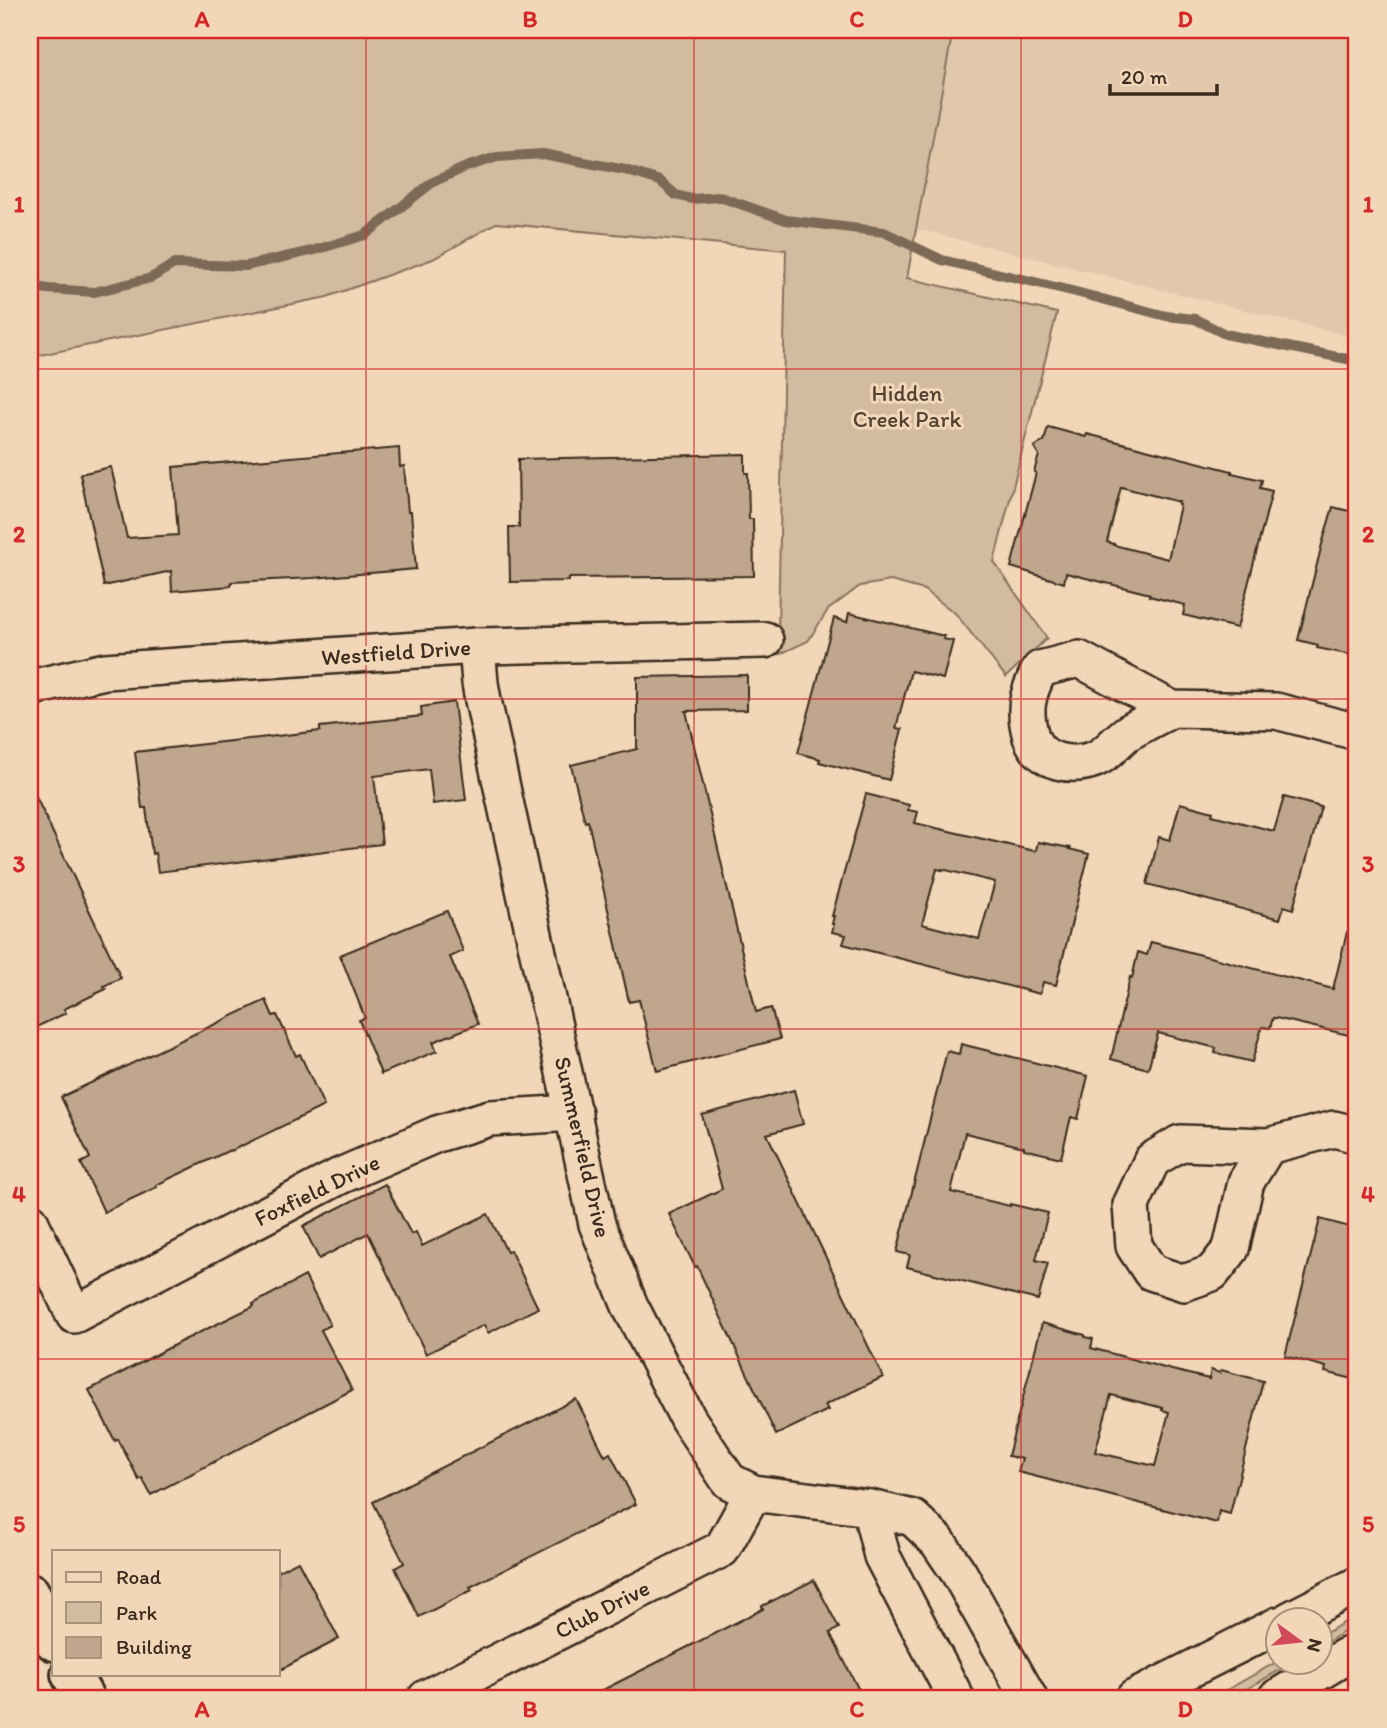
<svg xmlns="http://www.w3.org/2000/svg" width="1387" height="1728" viewBox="0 0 1387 1728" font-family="Itim,sans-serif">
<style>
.built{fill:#e2c8ab}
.green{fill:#d3bb9f;stroke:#87725e;stroke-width:2}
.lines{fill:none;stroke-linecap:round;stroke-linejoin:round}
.stream{stroke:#7c6956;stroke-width:10}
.building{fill:#bfa68d;stroke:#3b2a1e;stroke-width:2;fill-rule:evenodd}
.street-casing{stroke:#3b2a1e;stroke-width:40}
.primary-casing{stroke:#3b2a1e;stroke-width:44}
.street{stroke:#f1d7b8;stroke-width:35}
.primary{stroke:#f1d7b8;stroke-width:38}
.grid{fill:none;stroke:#d62828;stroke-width:2;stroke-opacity:0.55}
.labels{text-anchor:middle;stroke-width:6;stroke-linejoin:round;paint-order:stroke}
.park-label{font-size:23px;fill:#524031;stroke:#f1d7b8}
.street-label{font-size:23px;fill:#3b2a1e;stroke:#f1d7b8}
.neatline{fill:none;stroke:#d62828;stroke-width:2.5}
.grid-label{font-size:23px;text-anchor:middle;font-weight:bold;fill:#d62828}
</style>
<rect width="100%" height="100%" fill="#f1d7b8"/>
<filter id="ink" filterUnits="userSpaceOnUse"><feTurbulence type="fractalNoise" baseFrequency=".0143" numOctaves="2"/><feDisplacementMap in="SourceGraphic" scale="14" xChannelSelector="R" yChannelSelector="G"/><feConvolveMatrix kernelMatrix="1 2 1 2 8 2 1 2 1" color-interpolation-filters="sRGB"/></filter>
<g filter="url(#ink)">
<path class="built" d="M953,30H1357V338L916,229Z"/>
<g class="green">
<path d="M30,30H953L907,278L1057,313L994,562L1047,638L1006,677L955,613L924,590L891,581L860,586L828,610L808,641L780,654L778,630L786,250L496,223L433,259L327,297L30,357Z"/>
<path d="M1357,1615V1624L1321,1646V1636Z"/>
<path d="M1278,1661L1294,1662L1231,1698H1213Z"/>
</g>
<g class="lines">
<path class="stream" d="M30,286L48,289L95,292L151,278L174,264L246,266L315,250L365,235L433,182L466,167L497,157L543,154L625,170L660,181L676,195L692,199L720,197L786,220L884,232L942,260L1072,291L1166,316L1195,319L1225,334L1357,361"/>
</g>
<g class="building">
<path d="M1048,427L1086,437L1087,434L1232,471V473L1262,480L1260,488L1272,491L1237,628L1183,615L1185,605L1149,596L1150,594L1066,573L1064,583L1011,567L1036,473L1034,472L1039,455L1034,447L1044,441ZM1121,487L1179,502L1178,505H1180L1168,559L1114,545V544L1107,542Z"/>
<path d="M399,448L400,467L404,466L408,512H411L416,569L313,578L231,582V586L172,591L171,571L104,586L80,474L111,467L127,538L178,535L173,467Z"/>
<path d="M745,454V473H748L749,519H753L754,576L569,578V581L510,582L509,527H519L518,459Z"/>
<path d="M1333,507L1357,513V634L1352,655L1317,648L1318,645L1298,640L1322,544Z"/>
<path d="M849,613L944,636L943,639L953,641L943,679L911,671L896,728L902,729L889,780L819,762L820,759L798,753L834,618L847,622Z"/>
<path d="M747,675V710L686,711L756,1012L771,1008L780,1039L657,1071L639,1000L629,1002L588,821L585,822L571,765L637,749V677Z"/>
<path d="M454,702L466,800L433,804L429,769L374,776L382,844L158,872L155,853L152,854L146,808H142L135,752L320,731V727L422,716L421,707Z"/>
<path d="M30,784L121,978L104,986L106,989L64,1009L66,1013L30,1030Z"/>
<path d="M866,794L909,805L908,810L918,812L915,823L1034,851L1036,850L1038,842L1070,848L1069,849L1089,854L1056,985L1043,982L1040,994L843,944L846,935L832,932L834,924H832L834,916H832ZM937,869L942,870V869L995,882L979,939L922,924Z"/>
<path d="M1284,797L1321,807L1293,909L1284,906L1280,919L1147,884L1159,837L1170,840L1180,803L1213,812L1212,815L1274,831Z"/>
<path d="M447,911L463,951L450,957L478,1024L433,1042L437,1051L381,1074L359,1020L365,1018L340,955Z"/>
<path d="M1347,932L1357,933V1037L1276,1018H1273L1270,1028L1262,1027L1252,1062L1215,1053L1216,1048L1158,1033L1148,1069L1111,1059L1130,977L1132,978L1138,952L1147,955L1151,942L1333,989Z"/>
<path d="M266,1000L273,1016L277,1015L296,1056L300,1054L324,1106L231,1151L230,1150L156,1185L157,1187L104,1212L81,1163L90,1158L61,1097Z"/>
<path d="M961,1044L1088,1076L1078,1119L1071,1117L1061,1158L1024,1149V1147L965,1133L951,1192L1010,1206V1204L1048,1213L1036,1260L1048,1263L1038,1300L907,1267L910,1255L897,1252L947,1051L959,1054Z"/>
<path d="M794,1090L803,1124L767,1134L883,1377L825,1405L828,1410L776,1435L697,1266L695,1267L669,1214L722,1189L702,1115Z"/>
<path d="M385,1184L411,1234L416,1232L422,1246L488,1214L507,1252L510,1250L538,1308L488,1333L484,1325L426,1354L368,1233L319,1259L303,1226Z"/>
<path d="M1320,1219L1357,1229V1298L1351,1322L1357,1324V1380L1325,1372L1326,1367L1285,1356Z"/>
<path d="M305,1276L330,1325L321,1330L352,1390L151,1495L142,1478L139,1480L118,1439L115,1441L89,1390L180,1342L254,1306L253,1304Z"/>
<path d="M1042,1323L1085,1335V1337L1093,1339L1091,1348L1172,1370L1209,1379L1211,1370L1220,1373L1221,1370L1263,1381L1230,1514L1219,1511L1217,1523L1018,1472L1022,1459L1008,1456ZM1111,1395L1163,1408L1162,1410L1169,1412L1155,1466L1095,1452Z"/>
<path d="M576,1399L605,1456L610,1453L636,1504L470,1587L472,1590L419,1617L395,1568L404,1563L373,1502Z"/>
<path d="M298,1561L339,1639L278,1671V1571Z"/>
<path d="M814,1580L839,1628L830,1633L863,1698H587L763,1609L762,1606Z"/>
</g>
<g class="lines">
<defs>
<g id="street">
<path d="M477,646L480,683L483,700L597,1224L630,1306L688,1419L729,1481L753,1493L870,1508L913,1518L938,1542L959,1573L1029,1698"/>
<path d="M30,688L105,671L477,646L765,640"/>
<path d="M1172,709C1158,716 1143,724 1129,732C1118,739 1108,754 1095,759C1072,768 1040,763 1031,737C1023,710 1027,694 1040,669L1079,659L1172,709L1276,711L1357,732"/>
<path d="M1268,1146L1246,1182L1231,1249L1212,1273L1184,1283L1151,1272L1134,1246L1131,1205L1152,1160L1180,1143L1268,1146L1334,1129L1357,1135"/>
<path d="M30,1221L74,1315L340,1176L437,1134L490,1118L574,1113"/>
<path d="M870,1508L882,1556L956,1698"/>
<path d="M1289,1620L1357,1585"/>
<path d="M426,1698L722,1549L753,1493"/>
<path d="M1134,1698L1278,1625"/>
<path d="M1276,1698L1346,1656L1357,1652"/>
</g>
<g id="primary">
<path d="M30,1593L54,1641"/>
<path d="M71,1674L84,1698"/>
</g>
</defs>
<use href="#street" class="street-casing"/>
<use href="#primary" class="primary-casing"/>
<use href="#street" class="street"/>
<use href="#primary" class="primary"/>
</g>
</g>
<path class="grid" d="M366,30V1698M694,30V1698M1021,30V1698M30,369H1357M30,699H1357M30,1029H1357M30,1359H1357"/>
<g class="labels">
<g class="park-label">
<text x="907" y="401">Hidden<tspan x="907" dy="26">Creek Park</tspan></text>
</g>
<g class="street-label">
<text transform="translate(396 652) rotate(-4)" y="8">Westfield Drive</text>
<text transform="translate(583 1147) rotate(77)" y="8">Summerfield Drive</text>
<text transform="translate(317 1190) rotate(-26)" y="8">Foxfield Drive</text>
<text transform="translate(602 1609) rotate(-27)" y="8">Club Drive</text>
</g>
</g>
<rect width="1387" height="1728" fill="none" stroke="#f1d7b8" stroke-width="77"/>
<rect x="52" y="1550" width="228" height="126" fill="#f1d7b8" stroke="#a8927a" stroke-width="2"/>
<rect x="66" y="1572" width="35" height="10" fill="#f1d7b8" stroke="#a8927a" stroke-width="2"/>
<text x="116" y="1584" font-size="21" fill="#3b2a1e">Road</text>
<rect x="66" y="1602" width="35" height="21" fill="#d3bb9f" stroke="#a8927a" stroke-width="2"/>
<text x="116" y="1620" font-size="21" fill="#3b2a1e">Park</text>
<rect x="66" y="1637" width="35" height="21" fill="#bfa68d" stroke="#a8927a" stroke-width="2"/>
<text x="116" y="1654" font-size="21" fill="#3b2a1e">Building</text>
<g transform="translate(1299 1641) rotate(105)"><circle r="33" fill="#f1d7b8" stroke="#a8927a" stroke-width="2"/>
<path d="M0-5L12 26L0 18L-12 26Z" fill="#d1495b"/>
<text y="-10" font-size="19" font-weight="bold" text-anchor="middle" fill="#3b2a1e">N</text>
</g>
<path d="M1110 84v10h107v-10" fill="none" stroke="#3b2a1e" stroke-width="3.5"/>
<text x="1121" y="84" font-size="21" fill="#3b2a1e" stroke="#f1d7b8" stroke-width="5" paint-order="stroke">20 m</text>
<rect x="38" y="38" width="1310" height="1652" class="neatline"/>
<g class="grid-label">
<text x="202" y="27">A</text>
<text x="530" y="27">B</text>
<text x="857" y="27">C</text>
<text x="1185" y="27">D</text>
<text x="19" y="212">1</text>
<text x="1368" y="212">1</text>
<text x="19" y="542">2</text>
<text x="1368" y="542">2</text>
<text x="19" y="872">3</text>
<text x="1368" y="872">3</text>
<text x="19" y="1202">4</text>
<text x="1368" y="1202">4</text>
<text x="19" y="1532">5</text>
<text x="1368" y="1532">5</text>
<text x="202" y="1717">A</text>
<text x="530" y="1717">B</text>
<text x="857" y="1717">C</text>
<text x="1185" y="1717">D</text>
</g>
</svg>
